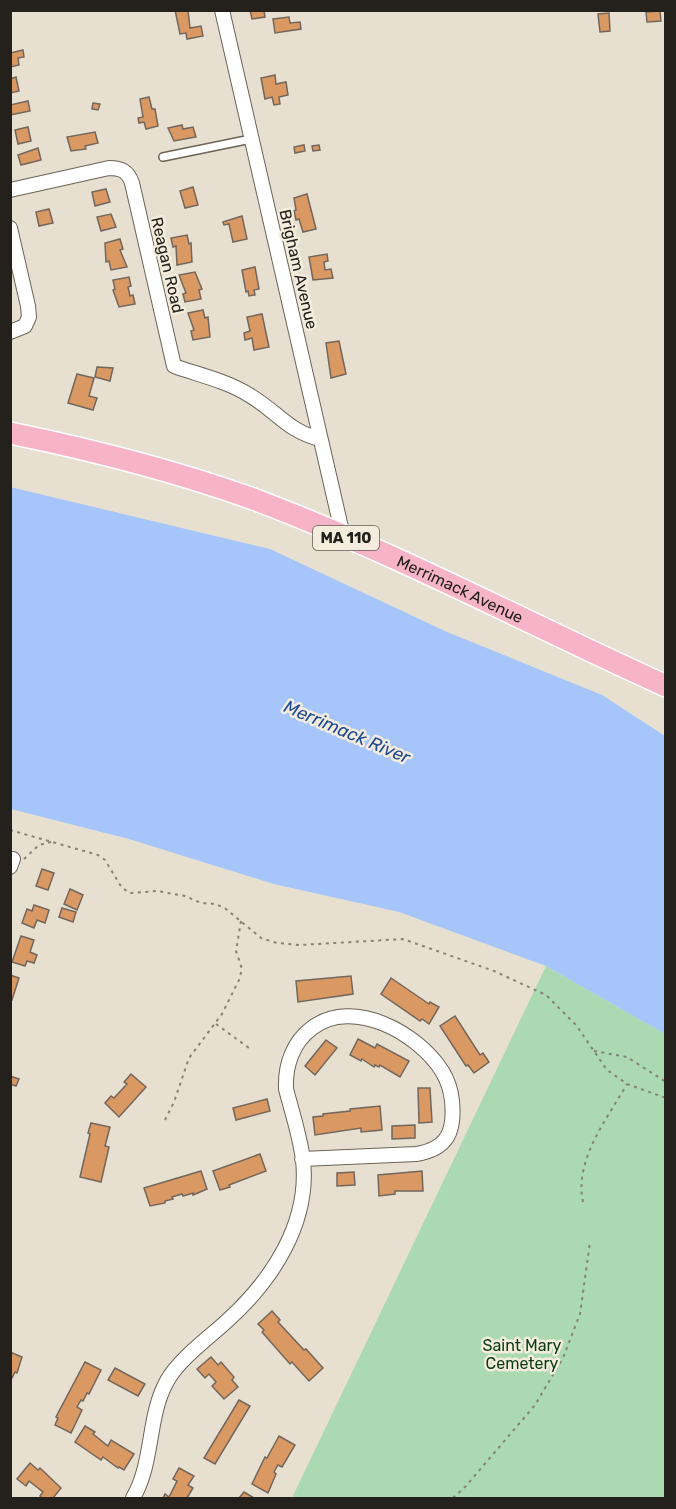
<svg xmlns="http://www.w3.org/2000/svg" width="676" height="1509" viewBox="0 0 676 1509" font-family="Rubik,sans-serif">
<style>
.green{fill:#abd9b2}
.water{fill:#a5c5fb}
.building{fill:#da9863;stroke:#73665c;stroke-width:1.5}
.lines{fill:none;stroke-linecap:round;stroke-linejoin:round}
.service-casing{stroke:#6b6457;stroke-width:10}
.minor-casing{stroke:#6b6457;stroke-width:16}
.primary-casing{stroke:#fff;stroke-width:24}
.path{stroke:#878277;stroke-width:2;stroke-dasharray:3 4.5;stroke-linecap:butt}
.service{stroke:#fff;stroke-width:7}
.minor{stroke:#fff;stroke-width:14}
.primary{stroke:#f7b4c8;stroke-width:21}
.labels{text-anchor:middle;stroke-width:5;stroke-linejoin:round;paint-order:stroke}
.shield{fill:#f4eddd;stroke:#625e56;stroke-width:1.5}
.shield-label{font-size:15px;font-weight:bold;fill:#24211c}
.street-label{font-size:16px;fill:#24211c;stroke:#f4eddd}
.park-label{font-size:16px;fill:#083b17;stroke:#f4eddd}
.water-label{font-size:18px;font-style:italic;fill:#1f4a97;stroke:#f4eddd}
</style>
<rect width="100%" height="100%" fill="#e7e0d0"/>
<path class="green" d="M546,966L665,1034V1498H292Z"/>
<path class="water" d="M10,487L270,549L447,632L602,695L665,736V1034L546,966L399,912L274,884L129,839L11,809Z"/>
<g class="building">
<path d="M175,10H188L190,28L201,26L203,36L187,39L186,33L180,34Z"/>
<path d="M250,10H264L265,17L252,19Z"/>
<path d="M660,11L661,21L647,22L646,12Z"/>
<path d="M609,13L610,31L600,32L598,14Z"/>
<path d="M289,17L290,23L300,22L301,29L275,33L273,19Z"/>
<path d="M23,50L24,57L18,58L19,65L10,67V53Z"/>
<path d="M275,75L276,84L286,82L288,95L279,97L280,104L274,105L272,97L265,99L261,78Z"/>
<path d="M16,77L19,91L10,93V79Z"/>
<path d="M149,97L152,109H155L158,126L146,129L144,122L139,123L138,118L143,117L140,99Z"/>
<path d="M28,101L30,111L10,115V105Z"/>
<path d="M93,103L100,104L98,110L92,109Z"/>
<path d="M182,125L183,129L193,127L196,137L174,141L168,128Z"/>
<path d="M28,127L31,141L18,144L15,130Z"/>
<path d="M95,132L98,143L85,146L86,149L71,151L67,137Z"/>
<path d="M304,145L305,151L295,153L294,147Z"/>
<path d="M319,145L320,150L313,151L312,146Z"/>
<path d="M38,148L41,160L21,165L18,155Z"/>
<path d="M193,187L198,205L185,208L180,191Z"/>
<path d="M106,189L110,202L95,206L92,192Z"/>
<path d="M307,194L316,229L303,232L299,219L296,220L294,211L296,210L294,198Z"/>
<path d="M49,209L53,223L39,226L36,212Z"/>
<path d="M111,214L116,227L101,231L97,217Z"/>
<path d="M242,216L247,239L233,242L229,224L224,225L223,222Z"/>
<path d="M187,235L189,244L191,243L192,262L177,265L176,246L173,247L171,238Z"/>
<path d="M120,239L123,249L120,250L127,267L111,270L109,261L106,262L105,243Z"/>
<path d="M327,254L328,261L324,262L325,270L331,269L333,278L313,280L309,257Z"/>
<path d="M255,267L259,289L254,290L255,295L249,296L248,291L246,292L242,270Z"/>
<path d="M195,272L202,289L199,290L201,299L185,302L183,294L186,293L179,275Z"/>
<path d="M129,277L131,286L128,287L130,296L133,295L135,304L119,307L113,290L115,289L113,280Z"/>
<path d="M203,310L205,318L208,317L210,337L193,340L191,331L194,330L188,313Z"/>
<path d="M262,314L269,347L254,350L252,338L245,340L244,333L250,331L247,317Z"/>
<path d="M339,341L346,374L331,378L326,343Z"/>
<path d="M97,367L113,368L110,381L95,377Z"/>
<path d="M77,374L94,378L89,396L97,398L93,410L68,403Z"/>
<path d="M42,869L54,873L48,890L36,886Z"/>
<path d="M70,889L83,895L77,910L64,904Z"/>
<path d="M34,905L49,910L45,923L37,920L34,928L22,923L27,909L32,911Z"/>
<path d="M62,908L76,912L73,922L59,917Z"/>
<path d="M21,936L34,940L30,952L37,955L34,963L27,961L25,966L12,962Z"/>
<path d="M10,975L19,978L12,1000L10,999Z"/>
<path d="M351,976L353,994L298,1002L296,981Z"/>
<path d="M391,978L429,1004L430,1002L439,1007L429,1024L422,1019L420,1021L381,994Z"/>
<path d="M455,1016L480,1055L483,1053L489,1062L474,1073L468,1065L466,1066L440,1026Z"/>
<path d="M358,1039L375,1048L377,1044L409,1061L400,1077L380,1065L379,1067L375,1065L374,1067L362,1059L361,1061L350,1055Z"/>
<path d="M326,1040L337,1048L315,1075L305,1066Z"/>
<path d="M131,1074L146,1087L119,1117L105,1103L111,1096L114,1098L127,1084L124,1082Z"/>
<path d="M10,1076L19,1079L16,1086L10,1084Z"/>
<path d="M418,1088H430L432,1122L419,1123Z"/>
<path d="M267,1099L270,1111L236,1120L233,1108Z"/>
<path d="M380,1106L382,1130L361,1132V1128L315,1135L313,1117L323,1116V1114L350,1111V1109Z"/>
<path d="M91,1123L110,1127L105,1146L109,1147L101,1182L80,1177L90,1134L88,1133Z"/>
<path d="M415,1125V1138L392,1139V1126Z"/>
<path d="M260,1154L266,1171L229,1185L230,1187L220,1190L213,1171Z"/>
<path d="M201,1171L207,1189L193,1195V1193L183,1196L182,1194L172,1197L173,1199L165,1201V1203L150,1206L144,1188Z"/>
<path d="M422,1171L423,1191H395V1194L379,1196L378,1175Z"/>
<path d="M354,1172L355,1185L337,1186V1173Z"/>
<path d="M272,1311L280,1320L278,1322L304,1350L306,1349L323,1368L309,1381L292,1362L290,1364L262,1332L264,1330L258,1324Z"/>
<path d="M10,1352L22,1357L17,1373L15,1372L11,1380Z"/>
<path d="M211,1357L218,1365L221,1362L234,1377L232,1380L238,1387L224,1399L212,1386L216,1382L209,1374L205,1378L197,1369Z"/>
<path d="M85,1362L101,1370L89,1394L87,1393L83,1401L81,1400L77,1407L82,1410L71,1433L55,1425L58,1418L56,1417Z"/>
<path d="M115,1368L145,1384L138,1396L108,1380Z"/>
<path d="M239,1400L250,1406L215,1464L204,1458Z"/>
<path d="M85,1426L95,1432L93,1434L108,1446L111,1440L134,1454L124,1470L119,1467L118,1468L103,1457L101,1460L75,1442Z"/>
<path d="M279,1436L295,1445L282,1467L278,1465L274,1472L276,1474L268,1493L252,1484L265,1457L267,1458Z"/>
<path d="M30,1463L38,1470L40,1468L61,1488L53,1498H42L40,1496L43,1492L29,1481L26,1486L17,1479Z"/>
<path d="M179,1468L194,1476L188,1485L193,1488L187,1498H163L165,1494L169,1497L177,1481L173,1479Z"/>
<path d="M244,1492L254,1498H239Z"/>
</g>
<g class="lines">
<defs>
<path id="service" d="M163,157L251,139"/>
<g id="minor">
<path d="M222,10L343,536"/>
<path d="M10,190L109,168C121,168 128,171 132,183L174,366C199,375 227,381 249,395C277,411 287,431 320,439"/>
<path d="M10,228L28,306L29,317L25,326L10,332"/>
<path d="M10,867L13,859"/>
<path d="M133,1498C154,1462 147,1417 167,1381C179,1359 210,1337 228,1320C272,1280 310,1223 303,1160C300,1136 292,1112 286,1089C285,1065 293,1042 312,1028C353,997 418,1033 442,1071C447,1079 451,1091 452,1101C455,1131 448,1149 416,1154L302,1159"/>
</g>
<g id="primary">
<path id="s1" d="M10,433C93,450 176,471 256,500C396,553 529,624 666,686"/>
</g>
</defs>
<use href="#service" class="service-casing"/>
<use href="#minor" class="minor-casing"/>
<use href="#primary" class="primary-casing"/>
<g class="path">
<path d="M10,830L98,855L105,860L122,888L131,893L157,891L185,896L201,903L216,904L226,909L261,938L277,943L300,945L403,939L494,971L546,995L576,1025L607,1070L627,1084L666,1098"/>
<path d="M24,859L39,845L51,842"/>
<path d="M216,1024L249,1048"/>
<path d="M594,1051L627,1057L666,1082"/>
<path d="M165,1120L174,1102L189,1058L222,1014L239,980L242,969L236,951L241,921"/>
<path d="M583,1202C574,1160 607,1119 627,1084"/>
<path d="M453,1498L466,1486L535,1405L563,1358L580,1314L590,1242"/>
</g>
<use href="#service" class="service"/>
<use href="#minor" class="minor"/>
<use href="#primary" class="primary"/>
</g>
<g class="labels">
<rect class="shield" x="313" y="526" width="66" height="24" rx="4.5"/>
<g class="shield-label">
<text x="346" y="543">MA 110</text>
</g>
<g class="street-label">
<text transform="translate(168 265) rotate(77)" y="6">Reagan Road</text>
<text transform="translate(299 269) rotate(77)" y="6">Brigham Avenue</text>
<text dy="6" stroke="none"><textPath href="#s1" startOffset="478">Merrimack Avenue</textPath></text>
</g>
<g class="park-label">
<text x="522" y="1351">Saint Mary<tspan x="522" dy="18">Cemetery</tspan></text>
</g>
<g class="water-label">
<text transform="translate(347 732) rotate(23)" y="6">Merrimack River</text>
</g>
</g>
<rect width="676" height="1509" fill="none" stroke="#24211c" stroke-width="24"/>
</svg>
